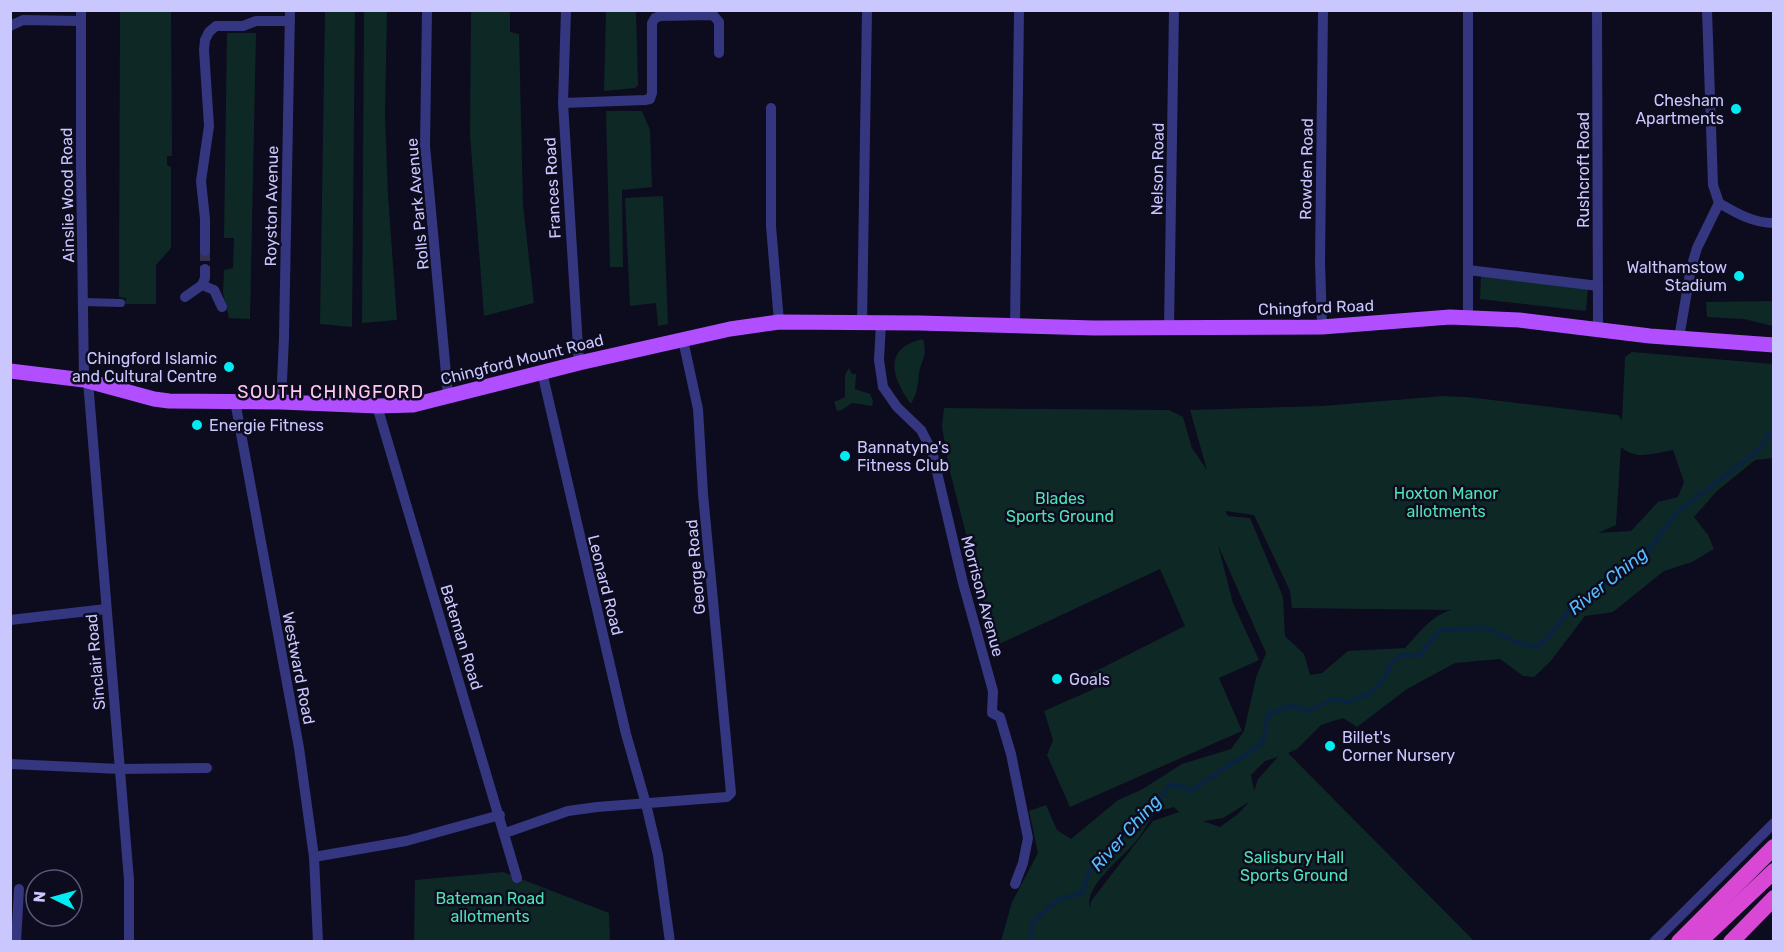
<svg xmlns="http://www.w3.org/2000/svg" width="1784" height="952" viewBox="0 0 1784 952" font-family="Rubik,sans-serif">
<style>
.green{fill:#0e2825;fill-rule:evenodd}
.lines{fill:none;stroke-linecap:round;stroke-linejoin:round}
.stream{stroke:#0a2343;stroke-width:4}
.minor-tunnel{stroke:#33314b;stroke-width:10;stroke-dasharray:10 5;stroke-linecap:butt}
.pedestrian{stroke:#34367f;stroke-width:8}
.minor{stroke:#34367f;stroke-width:10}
.primary{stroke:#b14eff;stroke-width:15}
.trunk{stroke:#d848d4;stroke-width:16}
.poi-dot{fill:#00ebf2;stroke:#0d0b1e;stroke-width:2}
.labels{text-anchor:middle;stroke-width:5;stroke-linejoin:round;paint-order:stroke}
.poi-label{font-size:16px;fill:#cac7ff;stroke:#0d0b1e;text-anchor:start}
.street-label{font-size:16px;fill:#cac7ff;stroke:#0d0b1e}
.park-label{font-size:16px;fill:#50e2b4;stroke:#0d0b1e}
.neighbourhood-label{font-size:18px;letter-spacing:1.5px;fill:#ffc9ef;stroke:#0d0b1e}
.water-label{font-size:18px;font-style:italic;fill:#55bcff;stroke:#0d0b1e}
</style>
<rect width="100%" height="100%" fill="#0d0b1e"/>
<g class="green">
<path d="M120,11H171L172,156H167V165L171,167V248L156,265V304H125L126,298L119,297Z"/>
<path d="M329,11H355L352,327L320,324L325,12Z"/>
<path d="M364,11H387L385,115L388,195L397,320L362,323Z"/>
<path d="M471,11H510V32L519,34L523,205L534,303L484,316L470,135Z"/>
<path d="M606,11H636L638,85L635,88L604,91Z"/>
<path d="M227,33H256L250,319L229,318L223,293L224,270L233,268L234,238H224Z"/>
<path d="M606,111H642L650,130L652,187L622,190L623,267H610Z"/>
<path d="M663,196L668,324L658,326L656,303L630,306L625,198Z"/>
<path d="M1481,275L1588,287L1586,311L1480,299Z"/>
<path d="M1773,301V326L1744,319L1707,317L1706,302Z"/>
<path d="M923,339C928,357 921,360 919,374C918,386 917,393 911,404C892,378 882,348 923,339Z"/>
<path d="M1632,352L1773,364V458L1755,460L1717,491L1694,517L1708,535L1714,549L1692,562L1664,571L1613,612L1585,616L1550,662L1534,677L1523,676L1500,659L1455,663L1407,689L1357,727L1343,718L1321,725L1297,749L1288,753L1474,941H1001L1012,902L1038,853L1029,811L1046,805L1057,830L1071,839L1118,800L1141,790L1182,764L1231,749L1244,731L1256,678L1266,653L1218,545L1233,603L1259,660L1219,678L1242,731L1070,807L1047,755L1053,740L1044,711L1094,689L1088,675L1185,626L1160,569L995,646L949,468L942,427L944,408L1169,410L1183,417L1192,448L1207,470L1190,410L1322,406L1443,396L1467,397L1618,415L1622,420L1625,357ZM1621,447C1636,461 1654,453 1673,450L1684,482L1678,497L1658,502L1631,531L1598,533L1616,525ZM1225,511L1254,515L1290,591L1292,608L1451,610C1431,616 1419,633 1405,648L1348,651L1322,673L1310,675L1304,654L1285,636L1283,597L1250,518L1228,516ZM1278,757L1258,779L1254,791L1251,775L1265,761ZM1249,802L1238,814L1220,827L1203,821L1223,818ZM1174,807L1179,812L1153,821L1091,901L1090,908C1083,886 1125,856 1137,840C1144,831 1149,821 1155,812Z"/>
<path d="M849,368L852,374H856L855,389L870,394L873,401L872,406L852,403L842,410L837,411L834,402L845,397V375Z"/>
<path d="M503,872L609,913L610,941L414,942L415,880Z"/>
</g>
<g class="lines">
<path class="stream" d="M1030,942L1033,922L1057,900L1082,893L1090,870L1160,799L1170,784L1192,790C1215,773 1240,760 1263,742L1268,714L1291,706L1307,711L1334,699L1350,702L1372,692L1386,676L1391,663L1400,655L1419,656L1440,630L1485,628L1519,643L1537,647L1547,638L1573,606L1643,558L1675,514L1756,452L1774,428"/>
<path class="minor-tunnel" d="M205,251V269"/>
<path class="pedestrian" d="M83,302L121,303"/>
<g class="minor">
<path d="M81,10V169L84,380"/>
<path d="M427,10L425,146L448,395"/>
<path d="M566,10L563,103L579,363"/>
<path d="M1468,10V317"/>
<path d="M1597,10L1598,329"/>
<path d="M1707,10L1713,185L1719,203C1736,213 1753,223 1774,223"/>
<path d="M10,26L23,20L81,21"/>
<path d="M563,103L645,100L650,99L652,93V23L655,18L660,16L713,15L719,22V53"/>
<path d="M771,108V226L779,322"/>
<path d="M205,251V219L201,181L209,126L204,50L205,40L209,32L216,26H243L256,21H290"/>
<path d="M205,269V278L202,285L214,290L222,307"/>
<path d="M1468,270L1598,286"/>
<path d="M185,297L202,285"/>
<path d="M862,323L867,10"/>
<path d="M881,323L879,360L883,387L897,407L921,430L932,451L963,583L993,691L992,713L1000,717L1011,754L1028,838L1023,863L1015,884"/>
<path d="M1015,327L1019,10"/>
<path d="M1322,327L1320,262L1323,10"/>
<path d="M1169,328L1174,10"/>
<path d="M1679,338L1691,268L1697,248L1719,203"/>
<path d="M542,372L626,734L646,804L658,855L670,942"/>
<path d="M88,381L129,880V942"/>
<path d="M235,401L299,748L314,857L318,942"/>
<path d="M281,402L284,338L290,10"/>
<path d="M377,406L517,878"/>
<path d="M10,620L106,609"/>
<path d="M10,764L120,769L207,768"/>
<path d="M505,833L568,811L597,807L727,797L731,793L703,494L698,409L683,340"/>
<path d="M314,857L406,841L500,815"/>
<path d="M16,942L19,889"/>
<path d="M1654,942L1774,823"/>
</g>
<path class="primary" d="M10,371L84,380L154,399L169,401L281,402L377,406L413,405L579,363L730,329L779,322L919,323L1094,328L1322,327L1450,317L1519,320L1650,336L1774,345"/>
<g class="trunk">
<path d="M1679,942L1774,847"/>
<path d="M1699,942L1774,871"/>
<path d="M1731,942L1774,898"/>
</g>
</g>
<g class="poi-dot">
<circle cx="1736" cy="109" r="6"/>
<circle cx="1739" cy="276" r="6"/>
<circle cx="229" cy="367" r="6"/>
<circle cx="197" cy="425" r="6"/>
<circle cx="845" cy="456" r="6"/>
<circle cx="1057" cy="679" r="6"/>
<circle cx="1330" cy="746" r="6"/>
</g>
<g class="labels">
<g class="poi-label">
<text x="1724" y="106" text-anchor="end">Chesham<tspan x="1724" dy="18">Apartments</tspan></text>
<text x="1727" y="273" text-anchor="end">Walthamstow<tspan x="1727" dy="18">Stadium</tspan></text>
<text x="217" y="364" text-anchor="end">Chingford Islamic<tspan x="217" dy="18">and Cultural Centre</tspan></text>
<text x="209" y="431">Energie Fitness</text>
<text x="857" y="453">Bannatyne's<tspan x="857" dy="18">Fitness Club</tspan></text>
<text x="1069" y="685">Goals</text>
<text x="1342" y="743">Billet's<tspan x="1342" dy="18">Corner Nursery</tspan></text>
</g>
<g class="street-label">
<text transform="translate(1157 169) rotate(-89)" y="6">Nelson Road</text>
<text transform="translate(1306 169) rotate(-89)" y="6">Rowden Road</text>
<text transform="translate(1583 170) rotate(-90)" y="6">Rushcroft Road</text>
<text transform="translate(552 188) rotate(-93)" y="6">Frances Road</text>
<text transform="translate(67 195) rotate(-91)" y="6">Ainslie Wood Road</text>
<text transform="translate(417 204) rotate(-95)" y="6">Rolls Park Avenue</text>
<text transform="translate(271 206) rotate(-89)" y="6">Royston Avenue</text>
<text transform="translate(1316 307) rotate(-2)" y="6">Chingford Road</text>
<text transform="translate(522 359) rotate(-14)" y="6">Chingford Mount Road</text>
<text transform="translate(695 567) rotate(-95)" y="6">George Road</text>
<text transform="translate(606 585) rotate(76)" y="6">Leonard Road</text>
<text transform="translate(983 596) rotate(75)" y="6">Morrison Avenue</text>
<text transform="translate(462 637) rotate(73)" y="6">Bateman Road</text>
<text transform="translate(95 662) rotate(-95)" y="6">Sinclair Road</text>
<text transform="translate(299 668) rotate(79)" y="6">Westward Road</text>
</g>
<g class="park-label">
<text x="1446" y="499">Hoxton Manor<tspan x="1446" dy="18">allotments</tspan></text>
<text x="1060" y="504">Blades<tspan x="1060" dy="18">Sports Ground</tspan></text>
<text x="1294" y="863">Salisbury Hall<tspan x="1294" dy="18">Sports Ground</tspan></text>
<text x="490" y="904">Bateman Road<tspan x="490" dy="18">allotments</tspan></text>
</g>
<g class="neighbourhood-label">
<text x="331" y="398">SOUTH CHINGFORD</text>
</g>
<g class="water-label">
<text transform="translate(1608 581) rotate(-39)" y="6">River Ching</text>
<text transform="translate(1126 833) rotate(-48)" y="6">River Ching</text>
</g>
</g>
<rect width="1784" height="952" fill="none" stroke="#cac7ff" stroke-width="24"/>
<g transform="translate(54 898) rotate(275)"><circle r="28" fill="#0d0b1e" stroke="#595678" stroke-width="1.5"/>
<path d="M0-4.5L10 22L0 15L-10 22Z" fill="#00ebf2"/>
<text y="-9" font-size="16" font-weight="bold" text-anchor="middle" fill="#cac7ff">N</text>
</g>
</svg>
